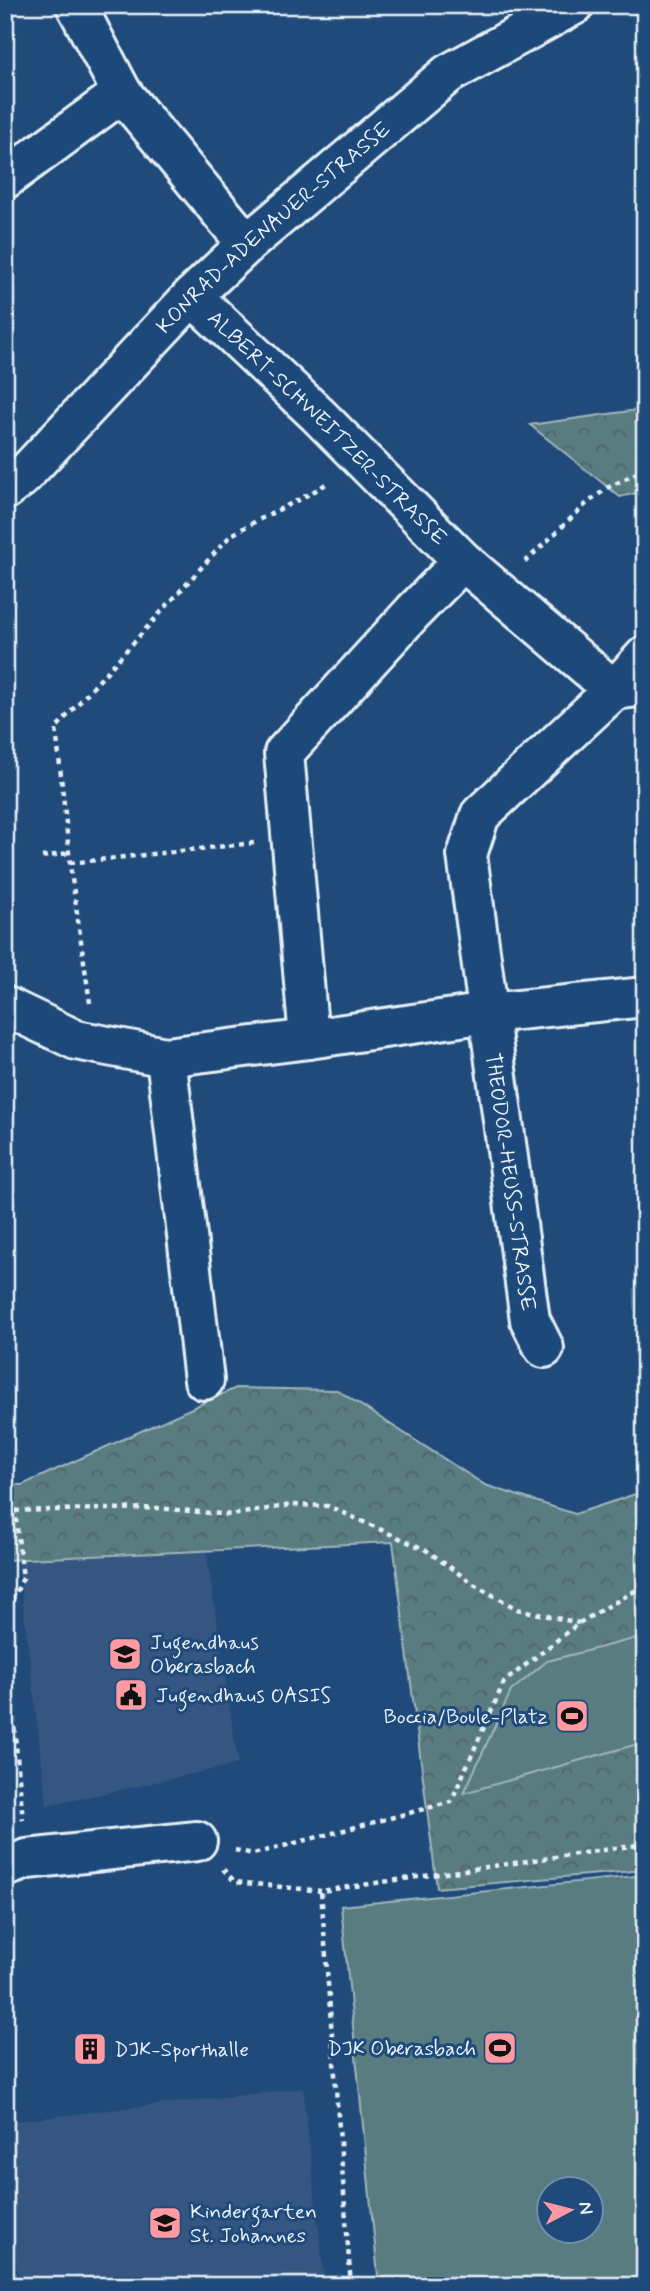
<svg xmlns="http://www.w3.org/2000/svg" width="650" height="2291" viewBox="0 0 650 2291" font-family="Mynerve,sans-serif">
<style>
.built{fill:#365780}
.park{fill:url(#park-crowns);stroke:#a0b6bc;stroke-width:2}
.pitch{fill:#587b80;stroke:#a0b6bc;stroke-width:2;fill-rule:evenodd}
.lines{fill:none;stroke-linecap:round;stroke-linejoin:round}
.street-casing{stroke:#e8f1f8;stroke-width:44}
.path{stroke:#e8f1f8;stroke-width:4.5;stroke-dasharray:5 5;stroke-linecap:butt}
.street{stroke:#1f4a7a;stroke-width:38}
.labels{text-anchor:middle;stroke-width:6;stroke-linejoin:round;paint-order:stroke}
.street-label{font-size:21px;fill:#e8f1f8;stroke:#1f4a7a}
.poi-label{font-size:21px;fill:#e8f1f8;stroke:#1f4a7a;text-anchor:start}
</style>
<defs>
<pattern id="park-crowns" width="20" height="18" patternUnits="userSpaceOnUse" patternTransform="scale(1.75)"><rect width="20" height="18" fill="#587b80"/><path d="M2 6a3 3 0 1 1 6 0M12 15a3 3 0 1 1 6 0" fill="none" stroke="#506468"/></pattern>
</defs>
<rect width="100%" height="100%" fill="#1f4a7a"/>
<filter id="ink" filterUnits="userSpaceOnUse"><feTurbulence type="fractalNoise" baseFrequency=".0143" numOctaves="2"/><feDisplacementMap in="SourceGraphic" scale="14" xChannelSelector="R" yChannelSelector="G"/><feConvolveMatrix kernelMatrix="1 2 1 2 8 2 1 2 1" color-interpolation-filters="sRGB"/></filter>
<g filter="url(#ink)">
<g class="built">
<path d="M204,1536L238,1764L47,1806L16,1543Z"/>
<path d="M303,2088L325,2286H19L5,2161V2122Z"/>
</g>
<g class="park">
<path d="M645,409V491L620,497L530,425Z"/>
<path d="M236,1388L337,1390L485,1485L575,1514L645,1491V1870L437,1888L393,1542L5,1560V1484L22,1485Z"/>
</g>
<g class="pitch">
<path d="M645,1636V1742L464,1793L511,1691L547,1661Z"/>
<path d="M645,1875V2286H379L341,1906ZM548,2190H590V2232H548Z"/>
</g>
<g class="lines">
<defs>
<g id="street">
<path d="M76,5L122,93L247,244"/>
<path d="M5,179L122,93"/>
<path id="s1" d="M192,296L318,415L463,561L614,690L639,687"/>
<path id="s2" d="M5,490L21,478L192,296L247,244L448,74L574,5"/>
<path d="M5,1006L76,1040L166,1057L309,1039L488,1013L645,997"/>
<path d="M309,1039L284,753L414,611L463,561"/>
<path d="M166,1057L204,1380"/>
<path d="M544,1348L530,1320L467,855L480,815L614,690L645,656"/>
<path d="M5,1867L27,1859L197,1841"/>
</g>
</defs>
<use href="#street" class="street-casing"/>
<g class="path">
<path d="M525,562L585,505L607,488L645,469"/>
<path d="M42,857L69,853"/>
<path d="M70,863L254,843"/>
<path d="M90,1003L71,872L56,728L230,536C262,516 297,503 329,482"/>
<path d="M5,1480L15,1511L23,1578L5,1615"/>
<path d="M5,1511L157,1508L232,1515L291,1505L328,1506L426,1550L472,1583L517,1609L579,1623"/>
<path d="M5,1628L23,1820"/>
<path d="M235,1850L253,1854L451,1802L504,1682L579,1623L645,1585"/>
<path d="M223,1869L235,1882L321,1891"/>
<path d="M351,2286L321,1891L645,1844"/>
</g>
<use href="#street" class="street"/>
</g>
</g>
<defs>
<symbol id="school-square" viewBox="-11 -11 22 22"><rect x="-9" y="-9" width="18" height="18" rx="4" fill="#ff9aa2" stroke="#1f4a7a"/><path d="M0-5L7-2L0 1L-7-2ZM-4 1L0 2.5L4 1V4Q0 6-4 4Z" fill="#111"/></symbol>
<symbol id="civic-square" viewBox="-11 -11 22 22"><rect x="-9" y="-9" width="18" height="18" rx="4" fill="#ff9aa2" stroke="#1f4a7a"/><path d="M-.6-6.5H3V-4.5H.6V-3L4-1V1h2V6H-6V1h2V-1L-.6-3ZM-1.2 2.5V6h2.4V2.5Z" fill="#111"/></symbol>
<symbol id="stadium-square" viewBox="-11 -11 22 22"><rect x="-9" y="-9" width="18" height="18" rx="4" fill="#ff9aa2" stroke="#1f4a7a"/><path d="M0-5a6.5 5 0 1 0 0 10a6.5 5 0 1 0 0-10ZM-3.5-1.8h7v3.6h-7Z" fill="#111"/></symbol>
<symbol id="building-square" viewBox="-11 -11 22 22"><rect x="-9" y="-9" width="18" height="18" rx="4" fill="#ff9aa2" stroke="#1f4a7a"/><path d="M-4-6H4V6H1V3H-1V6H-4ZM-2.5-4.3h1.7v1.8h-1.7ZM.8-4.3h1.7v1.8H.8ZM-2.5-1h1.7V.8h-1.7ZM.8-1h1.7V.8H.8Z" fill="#111"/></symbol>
</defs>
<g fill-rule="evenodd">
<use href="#school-square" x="106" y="1635" width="38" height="38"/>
<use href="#civic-square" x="112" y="1676" width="38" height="38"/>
<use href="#stadium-square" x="553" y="1697" width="38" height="38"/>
<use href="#stadium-square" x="481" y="2029" width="38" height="38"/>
<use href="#building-square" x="71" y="2030" width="38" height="38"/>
<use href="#school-square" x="146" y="2204" width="38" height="38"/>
</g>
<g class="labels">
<g class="street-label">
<text dy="7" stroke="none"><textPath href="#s2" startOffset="376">KONRAD-ADENAUER-STRASSE</textPath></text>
<text dy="7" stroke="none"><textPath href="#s1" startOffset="189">ALBERT-SCHWEITZER-STRASSE</textPath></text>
<text transform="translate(511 1182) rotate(82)" y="7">THEODOR-HEUSS-STRASSE</text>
</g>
<g class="poi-label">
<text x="150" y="1649">Jugendhaus<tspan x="150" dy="24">Oberasbach</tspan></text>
<text x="156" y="1702">Jugendhaus OASIS</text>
<text x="548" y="1723" text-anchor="end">Boccia/Boule-Platz</text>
<text x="476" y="2055" text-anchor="end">DJK Oberasbach</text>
<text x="114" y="2056">DJK-Sporthalle</text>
<text x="190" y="2218">Kindergarten<tspan x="190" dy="24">St. Johannes</tspan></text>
</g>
</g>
<rect width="650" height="2291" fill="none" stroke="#1f4a7a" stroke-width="28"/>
<rect x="14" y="14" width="622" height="2263" fill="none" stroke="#e8f1f8" stroke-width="2.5" filter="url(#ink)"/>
<g transform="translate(570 2210) rotate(83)"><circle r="33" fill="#1f4a7a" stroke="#6f8dac" stroke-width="2"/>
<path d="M0-5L12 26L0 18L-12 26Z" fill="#ff9aa2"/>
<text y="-10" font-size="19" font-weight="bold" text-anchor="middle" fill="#e8f1f8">N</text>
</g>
</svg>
